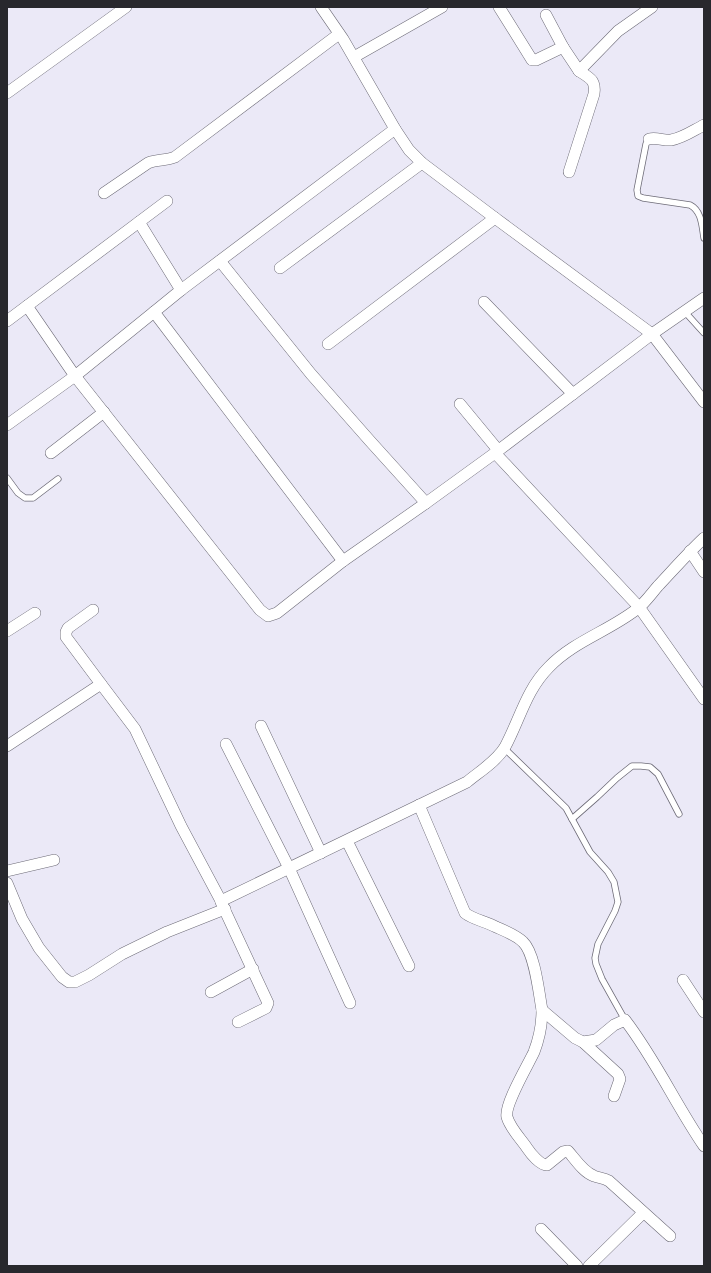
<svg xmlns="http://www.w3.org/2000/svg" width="711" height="1273" viewBox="0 0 711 1273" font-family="Georgia,serif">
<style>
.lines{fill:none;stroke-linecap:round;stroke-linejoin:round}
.lane-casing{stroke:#6d6b77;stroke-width:7}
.street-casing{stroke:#6d6b77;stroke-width:12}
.lane{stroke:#fff;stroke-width:5.5}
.street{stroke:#fff;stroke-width:11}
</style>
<rect width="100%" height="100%" fill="#ebe9f7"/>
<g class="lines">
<defs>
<g id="lane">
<path d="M649,139L646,144L637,190L638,196L643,198L690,205C702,211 702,227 704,238"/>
<path d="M685,312L704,333"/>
<path d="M7,478L18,493L25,498H33L58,479"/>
<path d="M504,748L566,808L590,852L608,872L614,882L618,902L615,911L598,944L595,958L596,964L602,979L625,1020"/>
<path d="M572,819L597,797L617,778L632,766H641L650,767L658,774L679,814"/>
</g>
<g id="street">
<path d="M321,7L343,39L395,129L409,150L422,163L495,218"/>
<path d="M499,7L532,60H536L563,47"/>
<path d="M546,15L563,47L579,71L618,31L652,7"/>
<path d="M354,57L442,7"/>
<path d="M7,93L126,7"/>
<path d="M649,139C657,137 664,141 671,140C683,138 694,130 704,125"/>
<path d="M569,172L594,94C596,80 590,78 579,71"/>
<path d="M104,193L148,163C157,159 166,161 175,157L339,34"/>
<path d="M139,222L181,290"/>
<path d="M220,261L311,374L370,441L426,503L495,453L652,334L704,298"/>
<path d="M280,268L422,163"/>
<path d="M484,302L573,394"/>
<path d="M27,306L75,376L260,610L268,616L277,613L343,561L426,503"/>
<path d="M7,321L167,201"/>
<path d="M328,344L495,218L652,334L704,402"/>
<path d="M460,404L498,450"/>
<path d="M7,425L75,376L154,312"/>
<path d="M51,453L104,412"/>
<path d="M495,453L639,607L704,699"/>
<path d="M690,551L704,572"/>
<path d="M343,561L154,312L181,290L395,129"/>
<path d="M93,610L68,628L66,632V637L101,684"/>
<path d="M7,631L35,613"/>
<path d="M261,726L321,853"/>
<path d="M226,744L289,868L350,1003"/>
<path d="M7,746L101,684L135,729L181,826L221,901L467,782C479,772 497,761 505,747C520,719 526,690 549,667C574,641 609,631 637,609C645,603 651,594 658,586C673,570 688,553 704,538"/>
<path d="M419,805L465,913C472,919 487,922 496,927C505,931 516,935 523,942C535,953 539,994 542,1010C542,1024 539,1039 534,1052C528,1065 504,1105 507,1117C510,1128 521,1139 527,1148C531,1154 540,1165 547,1165L563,1152L568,1151C575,1159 583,1172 594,1176C599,1178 604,1178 609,1181L670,1236"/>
<path d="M347,841L409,966"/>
<path d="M7,871L54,860"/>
<path d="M7,883L22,919L39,948L62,977L69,982H75L89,975L122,954L167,932L225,909"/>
<path d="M221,902L268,1003L266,1008L238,1022"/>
<path d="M683,980L704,1012"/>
<path d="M211,992L253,969"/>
<path d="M542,1010L575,1038L583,1042L596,1040L614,1025L625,1020C655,1059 676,1105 704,1146"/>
<path d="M583,1042L618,1074L620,1079L614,1096"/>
<path d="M541,1229L577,1266"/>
<path d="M589,1266L643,1213"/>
</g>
</defs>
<use href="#lane" class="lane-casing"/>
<use href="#street" class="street-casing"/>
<use href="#lane" class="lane"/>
<use href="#street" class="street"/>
</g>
<rect width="711" height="1273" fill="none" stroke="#28282d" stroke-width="16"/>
</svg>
